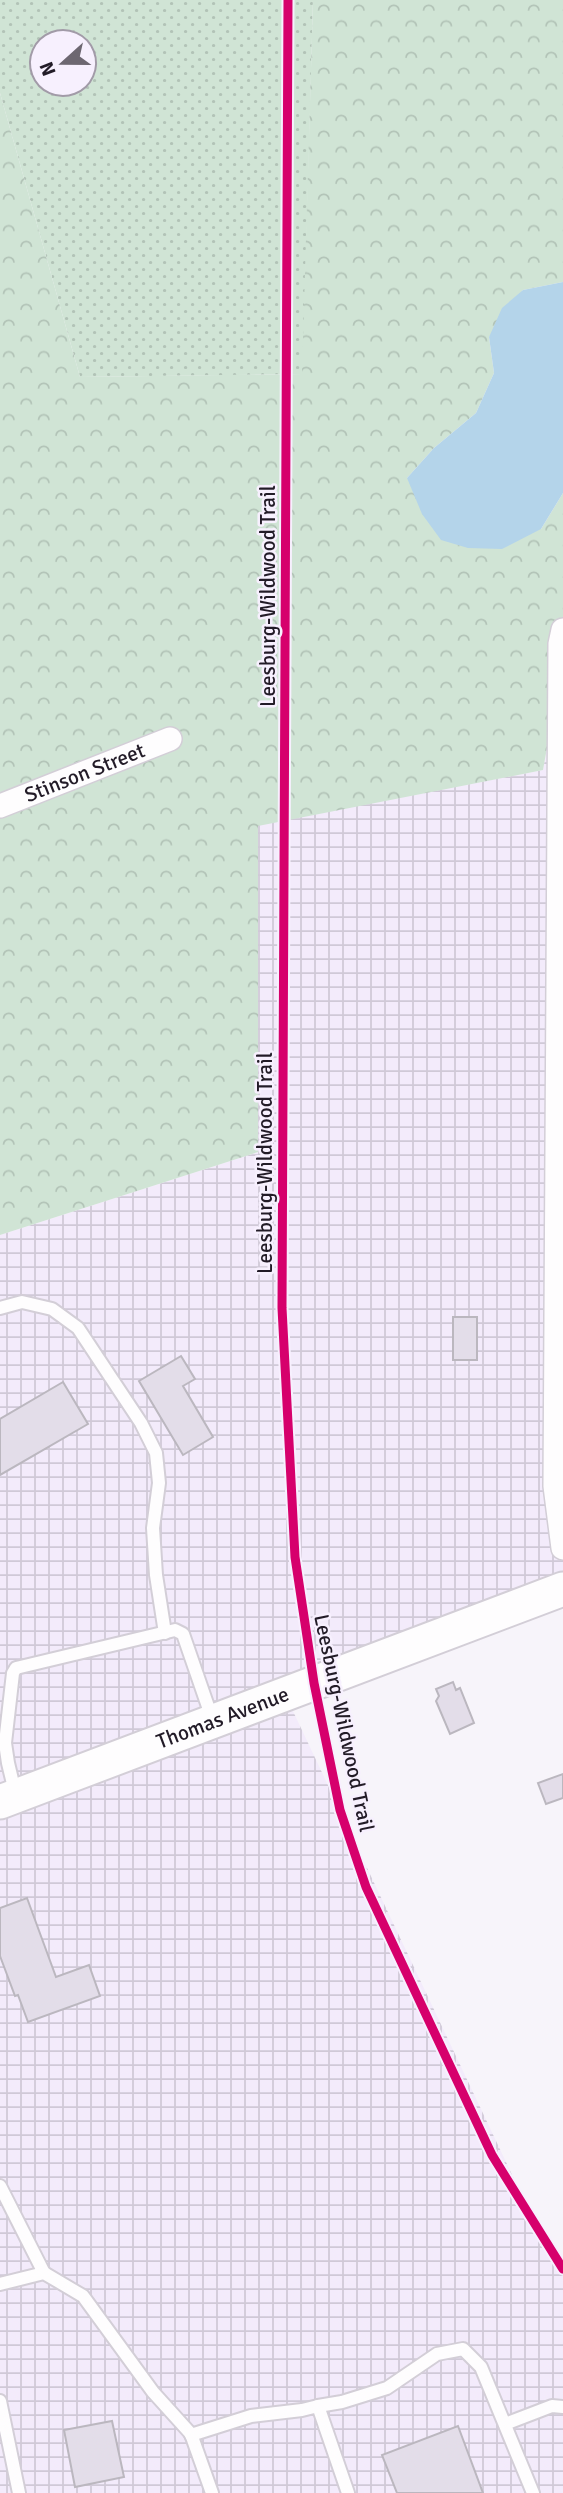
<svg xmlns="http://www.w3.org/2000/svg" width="563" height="2493" viewBox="0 0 563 2493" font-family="Signika,sans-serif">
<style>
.industrial{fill:url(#industrial-grid)}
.grass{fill:url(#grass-dots);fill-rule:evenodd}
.forest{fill:url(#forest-crowns)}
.water{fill:#b4d4ea}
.building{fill:#e3dde9;stroke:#bbb7bf;stroke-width:2}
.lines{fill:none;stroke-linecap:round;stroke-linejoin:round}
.lane-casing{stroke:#d3ced7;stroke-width:16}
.street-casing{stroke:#d3ced7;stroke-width:26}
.secondary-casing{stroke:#d3ced7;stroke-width:37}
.lane{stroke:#fefdfe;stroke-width:12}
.street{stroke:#fefdfe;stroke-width:23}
.secondary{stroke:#fefdfe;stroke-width:33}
.cycleway-casing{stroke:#f7f0fe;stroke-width:13}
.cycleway{stroke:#d6006c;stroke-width:9}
.labels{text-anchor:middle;stroke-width:5;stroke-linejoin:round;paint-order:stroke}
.street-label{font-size:21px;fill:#221b27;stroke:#f7f0fe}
</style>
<defs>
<pattern id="industrial-grid" width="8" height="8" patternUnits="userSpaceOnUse" patternTransform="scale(1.75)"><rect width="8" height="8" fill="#f3ebfb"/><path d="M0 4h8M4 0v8" fill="none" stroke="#d0c9d7"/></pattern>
<pattern id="grass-dots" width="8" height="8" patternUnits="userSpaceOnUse" patternTransform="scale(1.75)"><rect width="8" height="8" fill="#d0e4d5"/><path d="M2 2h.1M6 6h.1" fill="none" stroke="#b2c3b7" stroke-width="1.8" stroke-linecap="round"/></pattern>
<pattern id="forest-crowns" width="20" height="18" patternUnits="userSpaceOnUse" patternTransform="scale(1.75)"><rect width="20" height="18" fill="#d0e4d5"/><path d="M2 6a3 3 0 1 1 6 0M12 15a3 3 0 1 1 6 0" fill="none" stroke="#b2c3b7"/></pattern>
</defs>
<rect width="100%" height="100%" fill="#f7f4fa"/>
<g class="industrial">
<path d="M563,660V1577L0,1791V1235L258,1152V825L543,770Z"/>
<path d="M292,1709L549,2253L563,2276V2493H0V1814Z"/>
</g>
<path class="grass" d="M0,0H313L303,374L80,377L0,93ZM42,42H84V84H42Z"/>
<path class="forest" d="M313,0H563V282L523,290L489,337L494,373L476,413L434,448L407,478L541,529L563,493V660L543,770L258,826V1152L0,1235V93L80,377L302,374Z"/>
<path class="water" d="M563,282V493L541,529L502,549L468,548L441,540L422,514L407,478L434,448L476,413L494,373L489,337L502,308L523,290Z"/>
<g class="building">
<rect x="453" y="1317" width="24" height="43"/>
<path d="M181,1356L195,1379L183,1386L213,1437L183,1455L139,1381Z"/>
<path d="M63,1382L88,1424L0,1475V1419Z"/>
<path d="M453,1682L456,1690L460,1688L474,1723L450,1734L436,1701L439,1696L436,1689Z"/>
<path d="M563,1774V1798L546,1804L538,1783Z"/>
<path d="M27,1898L56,1977L89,1965L100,1996L28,2022L18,1995L15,1996L0,1956V1908Z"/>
<path d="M112,2421L124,2477L75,2487L64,2430Z"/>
<path d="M458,2426L483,2493H397L382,2455Z"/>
</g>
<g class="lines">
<defs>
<g id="lane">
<path d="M0,1308L22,1302L52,1309L78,1328L141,1423L156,1453L159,1483L153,1528L156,1575L165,1633"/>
<path d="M16,1796L8,1763L5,1743L13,1673L16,1668L175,1630L183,1634L213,1721"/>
<path d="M0,2186L44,2273"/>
<path d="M0,2284L44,2273L83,2296L153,2392L191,2434L212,2493"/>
<path d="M0,2401L19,2493"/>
<path d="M318,2406L342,2402L387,2388L437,2354L463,2349L481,2367L533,2493"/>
<path d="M505,2424L552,2406L563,2407"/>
<path d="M191,2435L251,2416L302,2410L318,2406L348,2493"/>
</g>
<g id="street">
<path d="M563,630L560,644L555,1486L563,1548"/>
<path id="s1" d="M0,806L170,739"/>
</g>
<g id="secondary">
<path id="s2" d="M0,1802L563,1589"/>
</g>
</defs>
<use href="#lane" class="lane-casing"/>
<use href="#street" class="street-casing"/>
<use href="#secondary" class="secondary-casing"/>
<use href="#lane" class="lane"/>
<use href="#street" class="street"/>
<use href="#secondary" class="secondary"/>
<defs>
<path id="cycleway" d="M288,0L282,1308L295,1557L314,1683L340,1810L366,1887L492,2155L563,2269"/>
</defs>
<use href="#cycleway" class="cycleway-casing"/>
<use href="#cycleway" class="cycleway"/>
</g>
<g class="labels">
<g class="street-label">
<text transform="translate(268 596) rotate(-90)" y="7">Leesburg-Wildwood Trail</text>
<text dy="7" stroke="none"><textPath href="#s1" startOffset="91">Stinson Street</textPath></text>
<text transform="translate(265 1163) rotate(-90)" y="7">Leesburg-Wildwood Trail</text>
<text dy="7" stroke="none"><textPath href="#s2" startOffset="238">Thomas Avenue</textPath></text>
<text transform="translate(344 1723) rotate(78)" y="7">Leesburg-Wildwood Trail</text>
</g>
</g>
<g transform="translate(63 63) rotate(249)"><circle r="33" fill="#f7f0fe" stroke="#a29ba8" stroke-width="2"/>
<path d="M0-5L12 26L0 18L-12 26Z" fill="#6d6771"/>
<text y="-10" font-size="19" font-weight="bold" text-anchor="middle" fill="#221b27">N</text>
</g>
</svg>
